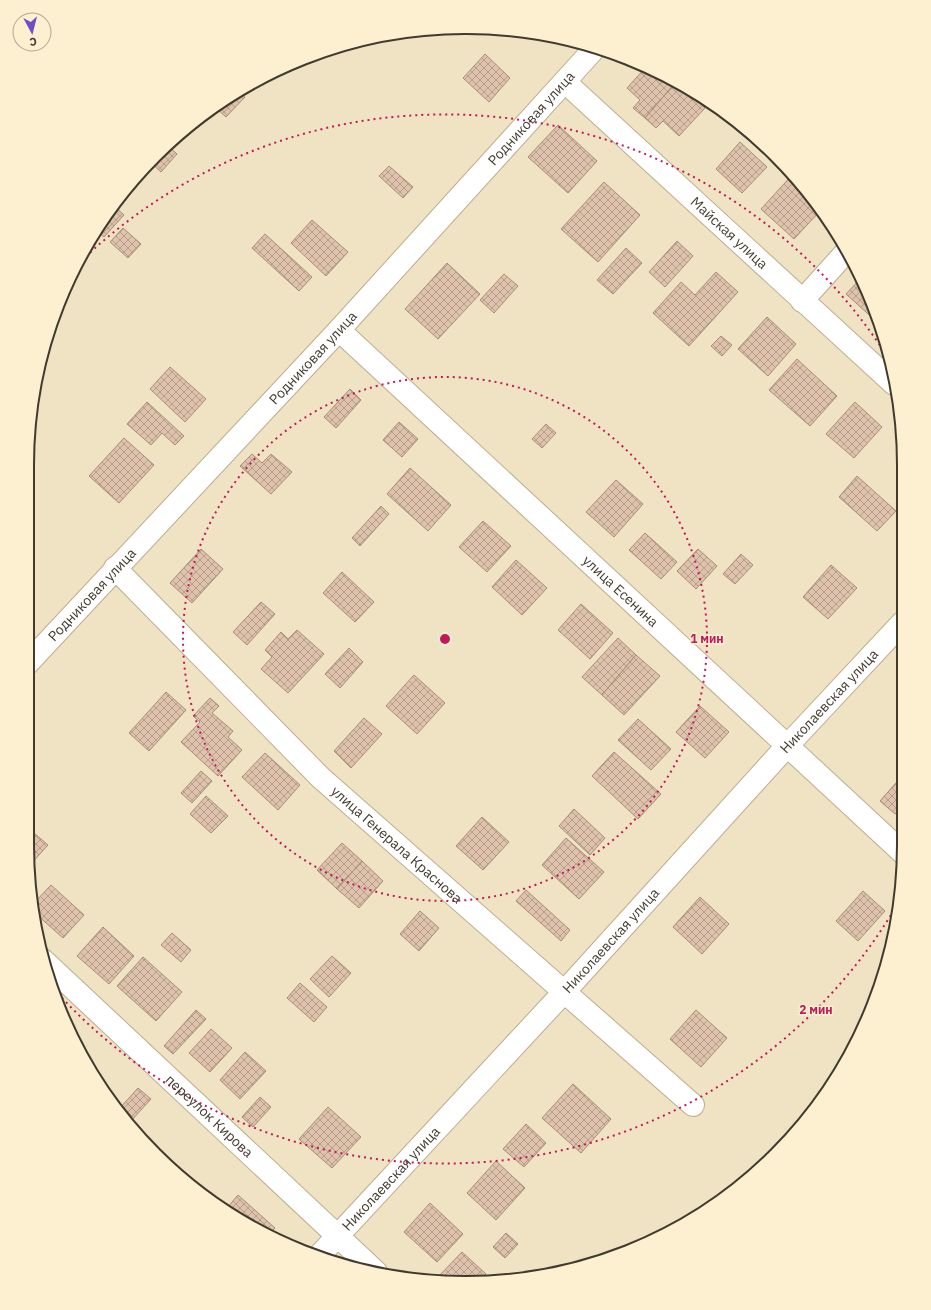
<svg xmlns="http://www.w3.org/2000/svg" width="931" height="1310" viewBox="0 0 931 1310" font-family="'IBM Plex Sans',sans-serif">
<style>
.building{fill:url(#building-cross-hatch);stroke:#a78d77}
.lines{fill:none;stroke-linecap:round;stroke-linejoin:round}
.street-casing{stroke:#baae8f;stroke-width:24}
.street{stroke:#fff;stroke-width:22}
.ring{fill:none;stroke:#c2185b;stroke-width:2;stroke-dasharray:2 4}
.labels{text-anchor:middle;stroke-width:3;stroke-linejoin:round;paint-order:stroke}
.street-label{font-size:14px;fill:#403b2e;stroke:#fdf0d0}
.rim{fill:none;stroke:#403b2e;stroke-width:2}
.centre{fill:#c2185b;stroke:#fdf0d0;stroke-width:2}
.ring-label{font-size:12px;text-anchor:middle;font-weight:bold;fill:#c2185b;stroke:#fdf0d0;stroke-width:3;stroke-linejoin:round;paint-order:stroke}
</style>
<defs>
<pattern id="building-cross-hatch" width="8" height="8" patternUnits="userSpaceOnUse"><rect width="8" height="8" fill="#dec2ab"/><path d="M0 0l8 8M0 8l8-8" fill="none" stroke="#b59f8c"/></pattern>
</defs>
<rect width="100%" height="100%" fill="#f0e3c3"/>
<g class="building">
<path d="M485,54L510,78L489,102L463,78Z"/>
<path d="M646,67L660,72L676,82L645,118L633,108L640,100L627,88Z"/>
<path d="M676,82L705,108L679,136L663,121L656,128L645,118Z"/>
<path d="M239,91L245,97L226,117L216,108Z"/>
<path d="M558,125L597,161L568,193L528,157Z"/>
<path d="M740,142L767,167L742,193L716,169Z"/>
<path d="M167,145L177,154L161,172L150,162Z"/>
<path d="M389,166L413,187L403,198L379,176Z"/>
<path d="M793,174L820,211L794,239L761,209Z"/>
<path d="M604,182L640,215L598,262L561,229Z"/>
<path d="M114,206L124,215L104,237L97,231Z"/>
<path d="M312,220L348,252L326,276L291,243Z"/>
<path d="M123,228L141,244L128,258L110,242Z"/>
<path d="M265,234L312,277L299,291L252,248Z"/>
<path d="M677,241L693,256L665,287L649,272Z"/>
<path d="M626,248L642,263L613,294L597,280Z"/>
<path d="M447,263L480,294L438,339L405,309Z"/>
<path d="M716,272L738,292L689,346L653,313L681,282L695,295Z"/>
<path d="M504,274L518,286L494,313L480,300Z"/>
<path d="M861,278L871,297L877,322L846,294Z"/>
<path d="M767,317L796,344L768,376L738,349Z"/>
<path d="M721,336L732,345L722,356L711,346Z"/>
<path d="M797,359L837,396L810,426L769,390Z"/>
<path d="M170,367L206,399L185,422L150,389Z"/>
<path d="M350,389L361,400L336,428L324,417Z"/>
<path d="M147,402L184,436L175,445L162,433L151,445L127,424Z"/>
<path d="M855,402L882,427L854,458L826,434Z"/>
<path d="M399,422L418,439L402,457L383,440Z"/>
<path d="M546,424L556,433L542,448L532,439Z"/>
<path d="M124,438L154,465L119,503L89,476Z"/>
<path d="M252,454L262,463L271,454L292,472L271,494L240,466Z"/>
<path d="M410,468L451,505L428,531L387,494Z"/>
<path d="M857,476L896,511L877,531L839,497Z"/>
<path d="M616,480L643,504L614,537L586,512Z"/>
<path d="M381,506L389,514L360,546L352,538Z"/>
<path d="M483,521L511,546L487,572L459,547Z"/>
<path d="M645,533L677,562L661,579L629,550Z"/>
<path d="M201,549L223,569L192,603L170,583Z"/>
<path d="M698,549L717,566L696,589L677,571Z"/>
<path d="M741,554L753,565L735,584L723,574Z"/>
<path d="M516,560L547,588L522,615L492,587Z"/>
<path d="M831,565L857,588L828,619L803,597Z"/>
<path d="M342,572L374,602L355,622L323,593Z"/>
<path d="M261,602L275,614L247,645L233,632Z"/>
<path d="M581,604L613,633L590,659L558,630Z"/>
<path d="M297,630L324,654L288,693L261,669L272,657L265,650L281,632L288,639Z"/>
<path d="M618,638L636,655L602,695L582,677Z"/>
<path d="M349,648L363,662L340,688L325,674Z"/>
<path d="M636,655L660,676L624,715L602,695Z"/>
<path d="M414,675L445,703L417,734L386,706Z"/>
<path d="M166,692L186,710L149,751L129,733Z"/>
<path d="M210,698L219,706L212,713L233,731L228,737L242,750L218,776L181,742L200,722L193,716Z"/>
<path d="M700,706L729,732L705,758L676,732Z"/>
<path d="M364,718L382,734L351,768L334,751Z"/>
<path d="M638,719L671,749L651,770L618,740Z"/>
<path d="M614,752L661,794L638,819L592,776Z"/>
<path d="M265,753L300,785L278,810L242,777Z"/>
<path d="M201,771L212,781L192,803L181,793Z"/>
<path d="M902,776L903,805L895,814L880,801Z"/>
<path d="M206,796L228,816L211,833L190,814Z"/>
<path d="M574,809L605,838L590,855L559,826Z"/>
<path d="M482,817L509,842L483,870L456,846Z"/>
<path d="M27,827L48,845L30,865L27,844Z"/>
<path d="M566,838L604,872L579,899L542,865Z"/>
<path d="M342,843L362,861L337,889L317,870Z"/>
<path d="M362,861L383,881L359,908L337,889Z"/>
<path d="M51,885L84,915L63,938L36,914L35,902Z"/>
<path d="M526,890L570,930L561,941L516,901Z"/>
<path d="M863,891L885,911L858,941L836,921Z"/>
<path d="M700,897L729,924L702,954L673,927Z"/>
<path d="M420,911L439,928L419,951L400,934Z"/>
<path d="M103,927L134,956L109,984L77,956Z"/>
<path d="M172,933L191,950L181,962L161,945Z"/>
<path d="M332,956L351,973L329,997L310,979Z"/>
<path d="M143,957L182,992L156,1021L117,986Z"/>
<path d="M300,983L327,1007L314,1022L287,998Z"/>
<path d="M196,1010L206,1019L173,1054L164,1046Z"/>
<path d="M696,1010L727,1038L701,1067L670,1039Z"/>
<path d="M211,1029L232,1048L210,1072L189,1053Z"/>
<path d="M245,1052L266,1071L240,1099L220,1080Z"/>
<path d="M573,1084L611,1119L581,1153L542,1118Z"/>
<path d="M138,1088L151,1099L130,1122L119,1109Z"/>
<path d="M260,1097L271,1107L253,1127L242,1117Z"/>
<path d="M328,1107L361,1137L332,1168L299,1139Z"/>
<path d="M526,1124L546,1143L524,1167L503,1149Z"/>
<path d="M496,1161L525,1188L496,1220L467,1193Z"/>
<path d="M238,1195L275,1228L268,1235L227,1208Z"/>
<path d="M430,1203L463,1234L437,1262L404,1232Z"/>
<path d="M506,1233L518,1244L505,1258L493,1247Z"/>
<path d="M462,1252L486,1274L482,1279H436Z"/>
</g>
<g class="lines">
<defs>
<g id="street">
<path id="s1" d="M565,82L894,384"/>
<path d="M802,301L847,251"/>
<path id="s2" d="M339,330L903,853"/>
<path id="s3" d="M115,568L321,778L693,1105"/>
<path id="s4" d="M27,664L339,330L595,48"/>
<path id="s5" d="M43,960L376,1272"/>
<path id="s6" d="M318,1257L565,991L788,745L902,623"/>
</g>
</defs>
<use href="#street" class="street-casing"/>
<use href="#street" class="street"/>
</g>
<g class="ring">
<circle cx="445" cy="639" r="262"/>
<path d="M897 905A525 525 0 0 1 52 987M77 265A525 525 0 0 1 885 353"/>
</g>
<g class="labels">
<g class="street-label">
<text dy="5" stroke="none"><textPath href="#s4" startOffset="743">Родниковая улица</textPath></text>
<text dy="5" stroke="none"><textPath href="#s1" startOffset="223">Майская улица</textPath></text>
<text dy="5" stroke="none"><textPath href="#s4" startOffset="419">Родниковая улица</textPath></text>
<text dy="5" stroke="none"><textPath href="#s2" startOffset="384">улица Есенина</textPath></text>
<text dy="5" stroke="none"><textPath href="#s4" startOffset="95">Родниковая улица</textPath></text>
<text dy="5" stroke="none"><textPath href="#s6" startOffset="755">Николаевская улица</textPath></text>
<text dy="5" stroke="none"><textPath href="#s3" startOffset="395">улица Генерала Краснова</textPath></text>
<text dy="5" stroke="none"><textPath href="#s6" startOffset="431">Николаевская улица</textPath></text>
<text dy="5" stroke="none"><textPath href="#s5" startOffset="228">переулок Кирова</textPath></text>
<text dy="5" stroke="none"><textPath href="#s6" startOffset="107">Николаевская улица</textPath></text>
</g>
</g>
<path d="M0 0H931V1310H0ZM465 34H466A431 431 0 0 1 897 465V845A431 431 0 0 1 466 1276H465A431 431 0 0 1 34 845V465A431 431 0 0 1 465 34Z" fill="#fdf0d0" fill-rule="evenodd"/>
<path class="rim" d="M465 34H466A431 431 0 0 1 897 465V845A431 431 0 0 1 466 1276H465A431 431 0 0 1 34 845V465A431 431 0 0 1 465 34Z"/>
<circle cx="445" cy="639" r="6" class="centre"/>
<g class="ring-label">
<text x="707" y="643">1 мин</text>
<text x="816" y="1014">2 мин</text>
</g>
<g transform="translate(32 32) rotate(173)"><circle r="19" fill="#fdf0d0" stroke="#b1a88f"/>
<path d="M0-3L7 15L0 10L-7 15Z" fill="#6e4ec7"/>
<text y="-6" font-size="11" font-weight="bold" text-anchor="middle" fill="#403b2e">С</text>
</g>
</svg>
